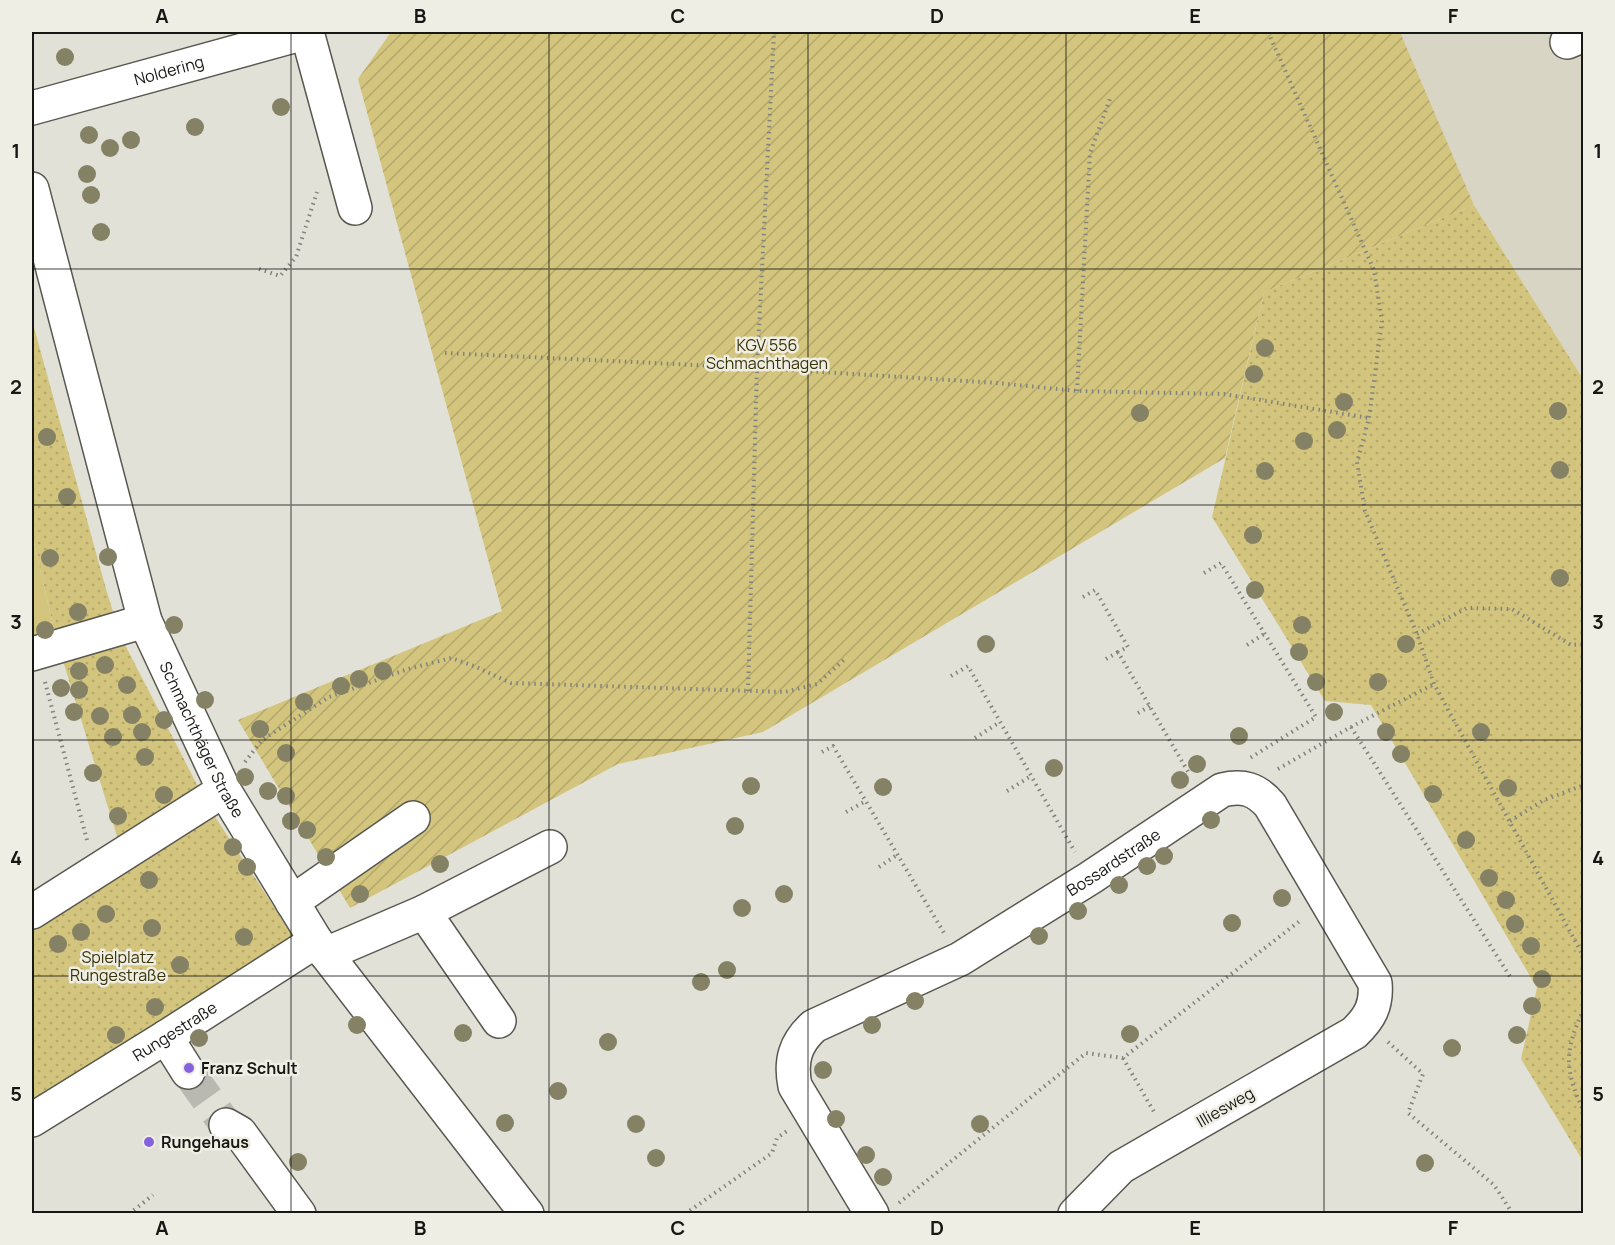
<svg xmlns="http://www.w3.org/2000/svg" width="1615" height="1245" viewBox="0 0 1615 1245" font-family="Manrope,sans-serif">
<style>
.built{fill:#d8d5c5}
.grass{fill:#d3c57d}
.park{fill:url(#park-dots)}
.garden{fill:url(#garden-furrows)}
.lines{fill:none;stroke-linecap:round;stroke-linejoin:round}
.minor-tunnel{stroke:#b9b9b1;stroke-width:33;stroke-dasharray:33 16;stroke-linecap:butt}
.minor-casing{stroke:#595850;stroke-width:36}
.path{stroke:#83837d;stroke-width:4;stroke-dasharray:1.5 4.5;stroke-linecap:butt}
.minor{stroke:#fff;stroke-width:33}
.tree{fill:#858164}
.grid{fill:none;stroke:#171714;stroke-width:1.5;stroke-opacity:0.55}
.poi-dot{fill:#8562dd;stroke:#efeee5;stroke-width:2}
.labels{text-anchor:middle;stroke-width:5;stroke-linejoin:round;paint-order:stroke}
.street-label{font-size:16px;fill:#171714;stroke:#efeee5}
.park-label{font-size:16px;fill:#393206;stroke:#efeee5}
.poi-label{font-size:16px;font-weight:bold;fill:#171714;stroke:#efeee5;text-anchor:start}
.neatline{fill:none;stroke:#171714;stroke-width:2}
.grid-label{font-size:20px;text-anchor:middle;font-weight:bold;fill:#171714}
</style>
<defs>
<pattern id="park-dots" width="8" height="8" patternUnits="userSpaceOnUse" patternTransform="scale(1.5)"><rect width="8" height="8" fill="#d3c57d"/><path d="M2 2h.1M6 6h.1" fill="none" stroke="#b4a86b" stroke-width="1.8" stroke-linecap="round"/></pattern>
<pattern id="garden-furrows" width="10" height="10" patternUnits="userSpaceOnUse" patternTransform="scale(1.5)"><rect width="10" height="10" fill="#d3c57d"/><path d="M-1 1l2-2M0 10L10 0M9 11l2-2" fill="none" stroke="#b4a86b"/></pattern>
</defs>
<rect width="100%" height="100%" fill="#e2e1d8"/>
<path class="built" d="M1400,32H1583V379L1474,205Z"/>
<path class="grass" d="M32,534L56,638L32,645Z"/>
<g class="park">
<path d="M1474,205L1583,379V1161L1521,1059L1537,988L1371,705L1325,701L1212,517L1264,292Z"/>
<path d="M32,320L106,589L121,637L208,806L293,936L130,1054L32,1111V926L127,869L56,638L32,534Z"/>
</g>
<path class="garden" d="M391,32H1400L1474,205L1264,292L1225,458L763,732L618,764L350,908L238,720L502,611L358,79Z"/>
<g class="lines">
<path class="minor-tunnel" d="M188,1072L226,1125"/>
<defs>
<g id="minor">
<path d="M307,32L355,208"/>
<path d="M1567,42L1584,35"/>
<path id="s1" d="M32,108L308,32"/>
<path id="s2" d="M32,189L145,621L224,790L316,941L527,1214"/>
<path d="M32,654L145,621"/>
<path d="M292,902L413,818"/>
<path d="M32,912L224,790"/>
<path d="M424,912L499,1021"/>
<path d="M326,954L424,912L550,847"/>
<path d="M166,1037L188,1072"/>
<path id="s3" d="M32,1120L166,1037L316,941"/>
<path d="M226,1125L240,1133L299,1214"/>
<path id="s4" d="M872,1214L795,1086C790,1061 795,1043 814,1026L960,959L1090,878L1222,790C1243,785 1256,789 1270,805L1375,983C1377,1005 1370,1018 1354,1033L1121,1167L1075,1214"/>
</g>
</defs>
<use href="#minor" class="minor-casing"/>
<g class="path">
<path d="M1268,32L1374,270L1382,321L1369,418L1357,462L1365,511L1417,634L1434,684L1584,957"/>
<path d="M259,269L280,276L296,257L317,192"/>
<path d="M445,353L757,368L998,383L1077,391L1224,394L1369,418"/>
<path d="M1077,391L1090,153L1110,99"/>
<path d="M1204,573L1221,563L1316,717L1250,758"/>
<path d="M1083,597L1095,590L1128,647L1118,652L1190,775"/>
<path d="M1417,634L1467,608L1512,609L1571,645L1584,644"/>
<path d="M1247,645L1264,634"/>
<path d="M1106,659L1118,652"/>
<path d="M951,676L968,666L1075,852"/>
<path d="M45,682L87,840"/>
<path d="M748,691L757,368L774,32"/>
<path d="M1138,713L1150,706"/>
<path d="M1351,727L1511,978"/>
<path d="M975,738L1000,722"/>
<path d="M822,752L833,746L944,933"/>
<path d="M245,762L262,740L329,697L408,669L451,658L474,666L511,683L785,692L817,684L846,658"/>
<path d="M1278,769L1351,727L1434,684"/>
<path d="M1007,791L1031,776"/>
<path d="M846,812L866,801"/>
<path d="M1510,821L1544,800L1584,785"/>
<path d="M879,867L897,855"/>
<path d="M1584,1009C1564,1050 1564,1070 1584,1112"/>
<path d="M1388,1042L1423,1074L1408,1113L1494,1185L1513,1214"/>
<path d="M1123,1058L1154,1112"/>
<path d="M899,1203L1086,1053L1123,1058L1301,920"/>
<path d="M129,1214L153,1195"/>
<path d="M685,1214L772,1153L777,1138L787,1131"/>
</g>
<use href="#minor" class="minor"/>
</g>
<g class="tree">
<circle cx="65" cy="57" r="9"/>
<circle cx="281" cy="107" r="9"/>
<circle cx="195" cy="127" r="9"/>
<circle cx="89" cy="135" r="9"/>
<circle cx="131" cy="140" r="9"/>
<circle cx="110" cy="148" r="9"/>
<circle cx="87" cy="174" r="9"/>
<circle cx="91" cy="195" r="9"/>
<circle cx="101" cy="232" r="9"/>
<circle cx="1265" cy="348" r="9"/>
<circle cx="1254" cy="374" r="9"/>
<circle cx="1344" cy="402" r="9"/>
<circle cx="1558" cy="411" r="9"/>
<circle cx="1140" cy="413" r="9"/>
<circle cx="1337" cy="430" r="9"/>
<circle cx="47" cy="437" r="9"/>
<circle cx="1304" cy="441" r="9"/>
<circle cx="1560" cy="470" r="9"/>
<circle cx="1265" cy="471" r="9"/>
<circle cx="67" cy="497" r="9"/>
<circle cx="1253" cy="535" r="9"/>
<circle cx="108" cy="557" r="9"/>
<circle cx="50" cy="558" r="9"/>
<circle cx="1560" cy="578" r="9"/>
<circle cx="1255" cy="590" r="9"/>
<circle cx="78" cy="612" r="9"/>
<circle cx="174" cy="625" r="9"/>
<circle cx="1302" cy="625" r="9"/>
<circle cx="45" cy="630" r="9"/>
<circle cx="986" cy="644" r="9"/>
<circle cx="1406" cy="644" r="9"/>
<circle cx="1299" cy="652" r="9"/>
<circle cx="105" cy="665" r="9"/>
<circle cx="79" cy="671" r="9"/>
<circle cx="383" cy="671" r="9"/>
<circle cx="359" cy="679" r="9"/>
<circle cx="1316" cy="682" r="9"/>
<circle cx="1378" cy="682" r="9"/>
<circle cx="127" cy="685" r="9"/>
<circle cx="341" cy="686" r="9"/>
<circle cx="61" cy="688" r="9"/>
<circle cx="79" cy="690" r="9"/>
<circle cx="205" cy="700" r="9"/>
<circle cx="304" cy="702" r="9"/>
<circle cx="74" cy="712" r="9"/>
<circle cx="1334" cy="712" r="9"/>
<circle cx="132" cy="715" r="9"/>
<circle cx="100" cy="716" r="9"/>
<circle cx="164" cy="720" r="9"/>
<circle cx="260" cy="729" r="9"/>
<circle cx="142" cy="732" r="9"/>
<circle cx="1386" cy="732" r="9"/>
<circle cx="1481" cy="732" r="9"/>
<circle cx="1239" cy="736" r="9"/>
<circle cx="113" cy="737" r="9"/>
<circle cx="286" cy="753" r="9"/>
<circle cx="1401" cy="754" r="9"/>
<circle cx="145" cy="757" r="9"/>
<circle cx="1197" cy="764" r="9"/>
<circle cx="1054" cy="768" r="9"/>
<circle cx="93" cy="773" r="9"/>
<circle cx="245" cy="777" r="9"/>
<circle cx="1180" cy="780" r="9"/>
<circle cx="751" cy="786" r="9"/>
<circle cx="883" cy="787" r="9"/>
<circle cx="1508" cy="788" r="9"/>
<circle cx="268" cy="791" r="9"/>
<circle cx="1433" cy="794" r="9"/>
<circle cx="164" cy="795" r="9"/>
<circle cx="286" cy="796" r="9"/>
<circle cx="118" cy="816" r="9"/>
<circle cx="1211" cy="820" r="9"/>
<circle cx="291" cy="821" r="9"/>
<circle cx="735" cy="826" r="9"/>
<circle cx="307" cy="830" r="9"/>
<circle cx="1466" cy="840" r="9"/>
<circle cx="233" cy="847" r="9"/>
<circle cx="1164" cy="856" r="9"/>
<circle cx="326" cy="857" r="9"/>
<circle cx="440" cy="864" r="9"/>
<circle cx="1147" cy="866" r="9"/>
<circle cx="247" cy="867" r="9"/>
<circle cx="1489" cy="878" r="9"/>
<circle cx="149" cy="880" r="9"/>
<circle cx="1119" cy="885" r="9"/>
<circle cx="360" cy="894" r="9"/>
<circle cx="784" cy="894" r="9"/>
<circle cx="1282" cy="898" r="9"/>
<circle cx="1506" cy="900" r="9"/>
<circle cx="742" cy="908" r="9"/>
<circle cx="1078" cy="911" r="9"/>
<circle cx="106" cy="914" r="9"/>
<circle cx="1232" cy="923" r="9"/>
<circle cx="1515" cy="924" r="9"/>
<circle cx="152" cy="928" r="9"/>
<circle cx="81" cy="932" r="9"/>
<circle cx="1039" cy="936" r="9"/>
<circle cx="244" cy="937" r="9"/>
<circle cx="58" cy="944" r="9"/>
<circle cx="1531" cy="946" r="9"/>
<circle cx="180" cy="965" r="9"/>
<circle cx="727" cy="970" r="9"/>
<circle cx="1542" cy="979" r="9"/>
<circle cx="701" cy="982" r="9"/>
<circle cx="915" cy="1001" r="9"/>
<circle cx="1532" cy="1006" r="9"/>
<circle cx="155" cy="1007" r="9"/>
<circle cx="357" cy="1025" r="9"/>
<circle cx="872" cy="1025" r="9"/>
<circle cx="463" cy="1033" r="9"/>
<circle cx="1130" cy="1034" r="9"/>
<circle cx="116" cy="1035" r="9"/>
<circle cx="1517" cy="1035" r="9"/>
<circle cx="199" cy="1038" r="9"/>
<circle cx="608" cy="1042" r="9"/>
<circle cx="1452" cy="1048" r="9"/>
<circle cx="823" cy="1070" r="9"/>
<circle cx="558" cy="1091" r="9"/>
<circle cx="836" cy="1119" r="9"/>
<circle cx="505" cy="1123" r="9"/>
<circle cx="636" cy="1124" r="9"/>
<circle cx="980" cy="1124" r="9"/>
<circle cx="866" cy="1155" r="9"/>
<circle cx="656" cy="1158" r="9"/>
<circle cx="298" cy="1162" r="9"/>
<circle cx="1425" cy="1163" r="9"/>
<circle cx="883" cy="1177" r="9"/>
</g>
<path class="grid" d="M291,32V1214M549,32V1214M808,32V1214M1066,32V1214M1324,32V1214M32,269H1584M32,505H1584M32,740H1584M32,976H1584"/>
<g class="poi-dot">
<circle cx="189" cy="1068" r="6"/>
<circle cx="149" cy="1142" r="6"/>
</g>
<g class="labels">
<g class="street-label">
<text dy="6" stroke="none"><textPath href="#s1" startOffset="142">Noldering</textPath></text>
<text dy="6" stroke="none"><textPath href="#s2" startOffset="578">Schmachthäger Straße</textPath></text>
<text dy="6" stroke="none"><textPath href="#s4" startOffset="558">Bossardstraße</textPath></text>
<text dy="6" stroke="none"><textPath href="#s3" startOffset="168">Rungestraße</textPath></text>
<text transform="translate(1225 1107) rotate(-30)" y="6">Illiesweg</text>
</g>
<g class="park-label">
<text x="767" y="351">KGV 556<tspan x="767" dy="18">Schmachthagen</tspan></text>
<text x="118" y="963">Spielplatz<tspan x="118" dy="18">Rungestraße</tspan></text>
</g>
<g class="poi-label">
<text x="201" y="1074">Franz Schult</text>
<text x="161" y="1148">Rungehaus</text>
</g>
</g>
<rect width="1615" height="1245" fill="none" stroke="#efeee5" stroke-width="66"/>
<rect x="33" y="33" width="1549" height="1179" class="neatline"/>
<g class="grid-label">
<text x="162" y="23">A</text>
<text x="420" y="23">B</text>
<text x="678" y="23">C</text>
<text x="937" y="23">D</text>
<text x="1195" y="23">E</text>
<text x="1453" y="23">F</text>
<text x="16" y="158">1</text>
<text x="1598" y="158">1</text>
<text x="16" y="394">2</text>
<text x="1598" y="394">2</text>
<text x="16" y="629">3</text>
<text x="1598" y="629">3</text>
<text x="16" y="865">4</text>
<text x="1598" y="865">4</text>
<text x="16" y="1101">5</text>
<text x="1598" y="1101">5</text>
<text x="162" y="1235">A</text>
<text x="420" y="1235">B</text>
<text x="678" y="1235">C</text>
<text x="937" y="1235">D</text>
<text x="1195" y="1235">E</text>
<text x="1453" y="1235">F</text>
</g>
</svg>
